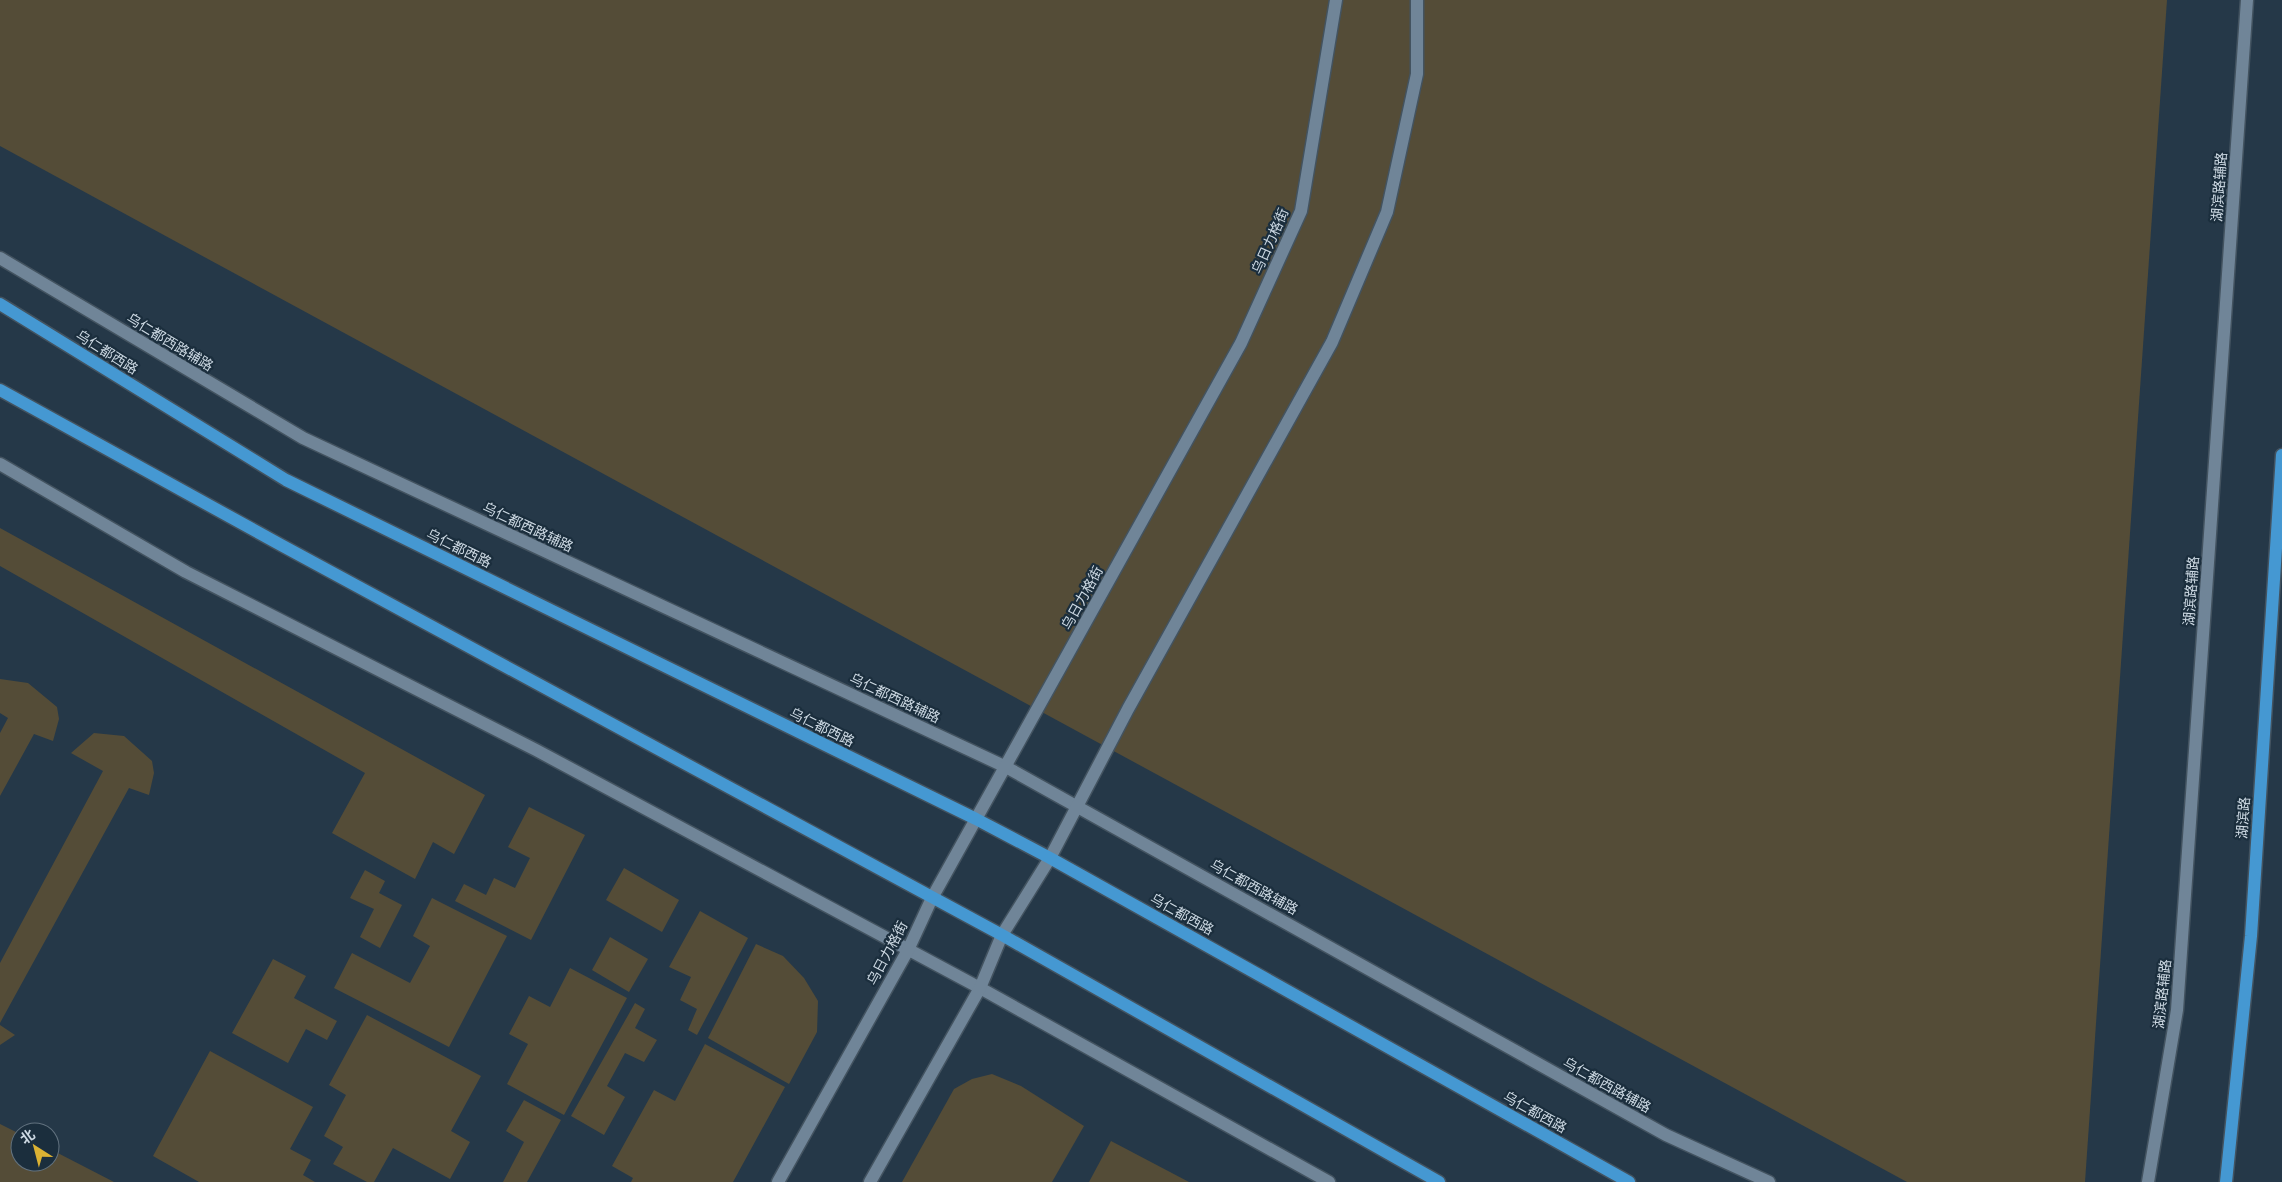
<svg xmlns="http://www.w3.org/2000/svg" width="2282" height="1182" viewBox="0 0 2282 1182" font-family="'Fira Sans Condensed','Noto Sans SC',sans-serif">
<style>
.green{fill:#544c37}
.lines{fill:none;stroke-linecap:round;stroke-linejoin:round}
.minor-casing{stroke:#435360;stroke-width:15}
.major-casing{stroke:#435360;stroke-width:15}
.minor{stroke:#708598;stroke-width:12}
.major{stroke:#4598d2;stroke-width:12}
.labels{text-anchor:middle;stroke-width:4.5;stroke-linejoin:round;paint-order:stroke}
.street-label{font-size:14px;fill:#cdd9e3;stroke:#1b2e3d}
</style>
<rect width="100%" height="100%" fill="#253848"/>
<g class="green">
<path d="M0,0H2167L2085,1182H1907L0,146Z"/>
<path d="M0,528L485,795L454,854L433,842L415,879L332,833L365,773L0,566Z"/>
<path d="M0,679L28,683L57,707L59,719L53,741L34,734L0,796V733L8,718L0,713Z"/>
<path d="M94,733L124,736L152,761L154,773L149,795L129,788L0,1023V963L103,771L71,753Z"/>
<path d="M529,807L585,835L531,940L455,901L464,884L486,895L494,878L515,888L530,858L508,847Z"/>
<path d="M624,868L679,900L662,932L606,900Z"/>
<path d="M365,870L385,881L379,893L402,905L380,948L360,937L374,909L350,898Z"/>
<path d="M432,898L507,936L449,1047L334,988L352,953L410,983L430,946L413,936Z"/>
<path d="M700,911L748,938L697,1035L688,1030L697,1009L680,1000L691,977L669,967Z"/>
<path d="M610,937L648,959L629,992L592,970Z"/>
<path d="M756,944L783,956L804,978L818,1001L817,1032L789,1084L708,1038Z"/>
<path d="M273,959L306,976L294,998L337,1021L327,1040L306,1029L288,1063L232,1033Z"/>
<path d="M570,968L627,998L564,1115L507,1084L528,1044L509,1034L529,996L550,1007Z"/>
<path d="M635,1003L645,1009L635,1028L657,1040L644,1062L625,1053L607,1086L625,1097L604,1135L571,1116Z"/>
<path d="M367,1015L481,1076L451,1131L470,1142L450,1179L393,1148L374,1182H367L333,1164L343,1147L324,1136L346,1095L329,1085Z"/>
<path d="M0,1025L15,1035L0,1045Z"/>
<path d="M705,1044L785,1087L733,1182H631L633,1178L612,1166L654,1090L675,1101Z"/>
<path d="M210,1051L313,1107L290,1149L311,1160L303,1175L315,1182H199L153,1156Z"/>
<path d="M992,1074L1021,1086L1084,1126L1052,1182H902L954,1089L972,1079Z"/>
<path d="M524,1100L561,1120L527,1182H503L524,1142L506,1131Z"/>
<path d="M0,1124L20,1134V1162H50V1149L114,1182H0Z"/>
<path d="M1111,1141L1189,1182H1089Z"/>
</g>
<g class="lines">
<defs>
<g id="minor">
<path d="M0,258L303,438L1006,767L1666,1135L1769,1182"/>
<path d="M0,464L186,572L536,750L980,988L1329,1182"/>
<path d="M778,1182L908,950L932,898L1241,343L1301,211L1336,0"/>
<path d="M870,1182L980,988L1002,935L1050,858L1128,709L1332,342L1387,212L1417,74V0"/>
<path d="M2148,1182L2177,1010L2247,0"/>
</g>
<g id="major">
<path d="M0,304L286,480L976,819L1050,858L1629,1182"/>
<path d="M0,390L281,545L1002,935L1439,1182"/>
<path d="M2226,1182L2251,936L2282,455"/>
</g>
</defs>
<use href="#minor" class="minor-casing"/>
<use href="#major" class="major-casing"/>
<use href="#minor" class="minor"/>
<use href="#major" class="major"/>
</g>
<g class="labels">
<g class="street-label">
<text transform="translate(2219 187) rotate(-86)" y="5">湖滨路辅路</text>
<text transform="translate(1270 241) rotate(-66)" y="5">乌日力格街</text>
<text transform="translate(170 342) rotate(31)" y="5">乌仁都西路辅路</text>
<text transform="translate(107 352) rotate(32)" y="5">乌仁都西路</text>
<text transform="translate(528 527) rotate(25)" y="5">乌仁都西路辅路</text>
<text transform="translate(459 548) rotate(26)" y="5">乌仁都西路</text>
<text transform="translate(2191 591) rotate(-86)" y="5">湖滨路辅路</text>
<text transform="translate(1082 598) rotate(-61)" y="5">乌日力格街</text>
<text transform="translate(895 698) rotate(25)" y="5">乌仁都西路辅路</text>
<text transform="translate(822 727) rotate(26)" y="5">乌仁都西路</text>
<text transform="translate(2243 818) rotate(-86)" y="5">湖滨路</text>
<text transform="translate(1254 887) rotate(29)" y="5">乌仁都西路辅路</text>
<text transform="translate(1182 914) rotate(29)" y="5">乌仁都西路</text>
<text transform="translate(887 953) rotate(-62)" y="5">乌日力格街</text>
<text transform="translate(2162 994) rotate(-84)" y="5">湖滨路辅路</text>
<text transform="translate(1607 1085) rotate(29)" y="5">乌仁都西路辅路</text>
<text transform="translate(1535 1112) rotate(29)" y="5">乌仁都西路</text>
</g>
</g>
<g transform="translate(35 1147) rotate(324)"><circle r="24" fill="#1b2e3d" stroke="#62727f"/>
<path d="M0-4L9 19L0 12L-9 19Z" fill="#dbb233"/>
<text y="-8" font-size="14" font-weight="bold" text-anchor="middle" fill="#cdd9e3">北</text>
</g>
</svg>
